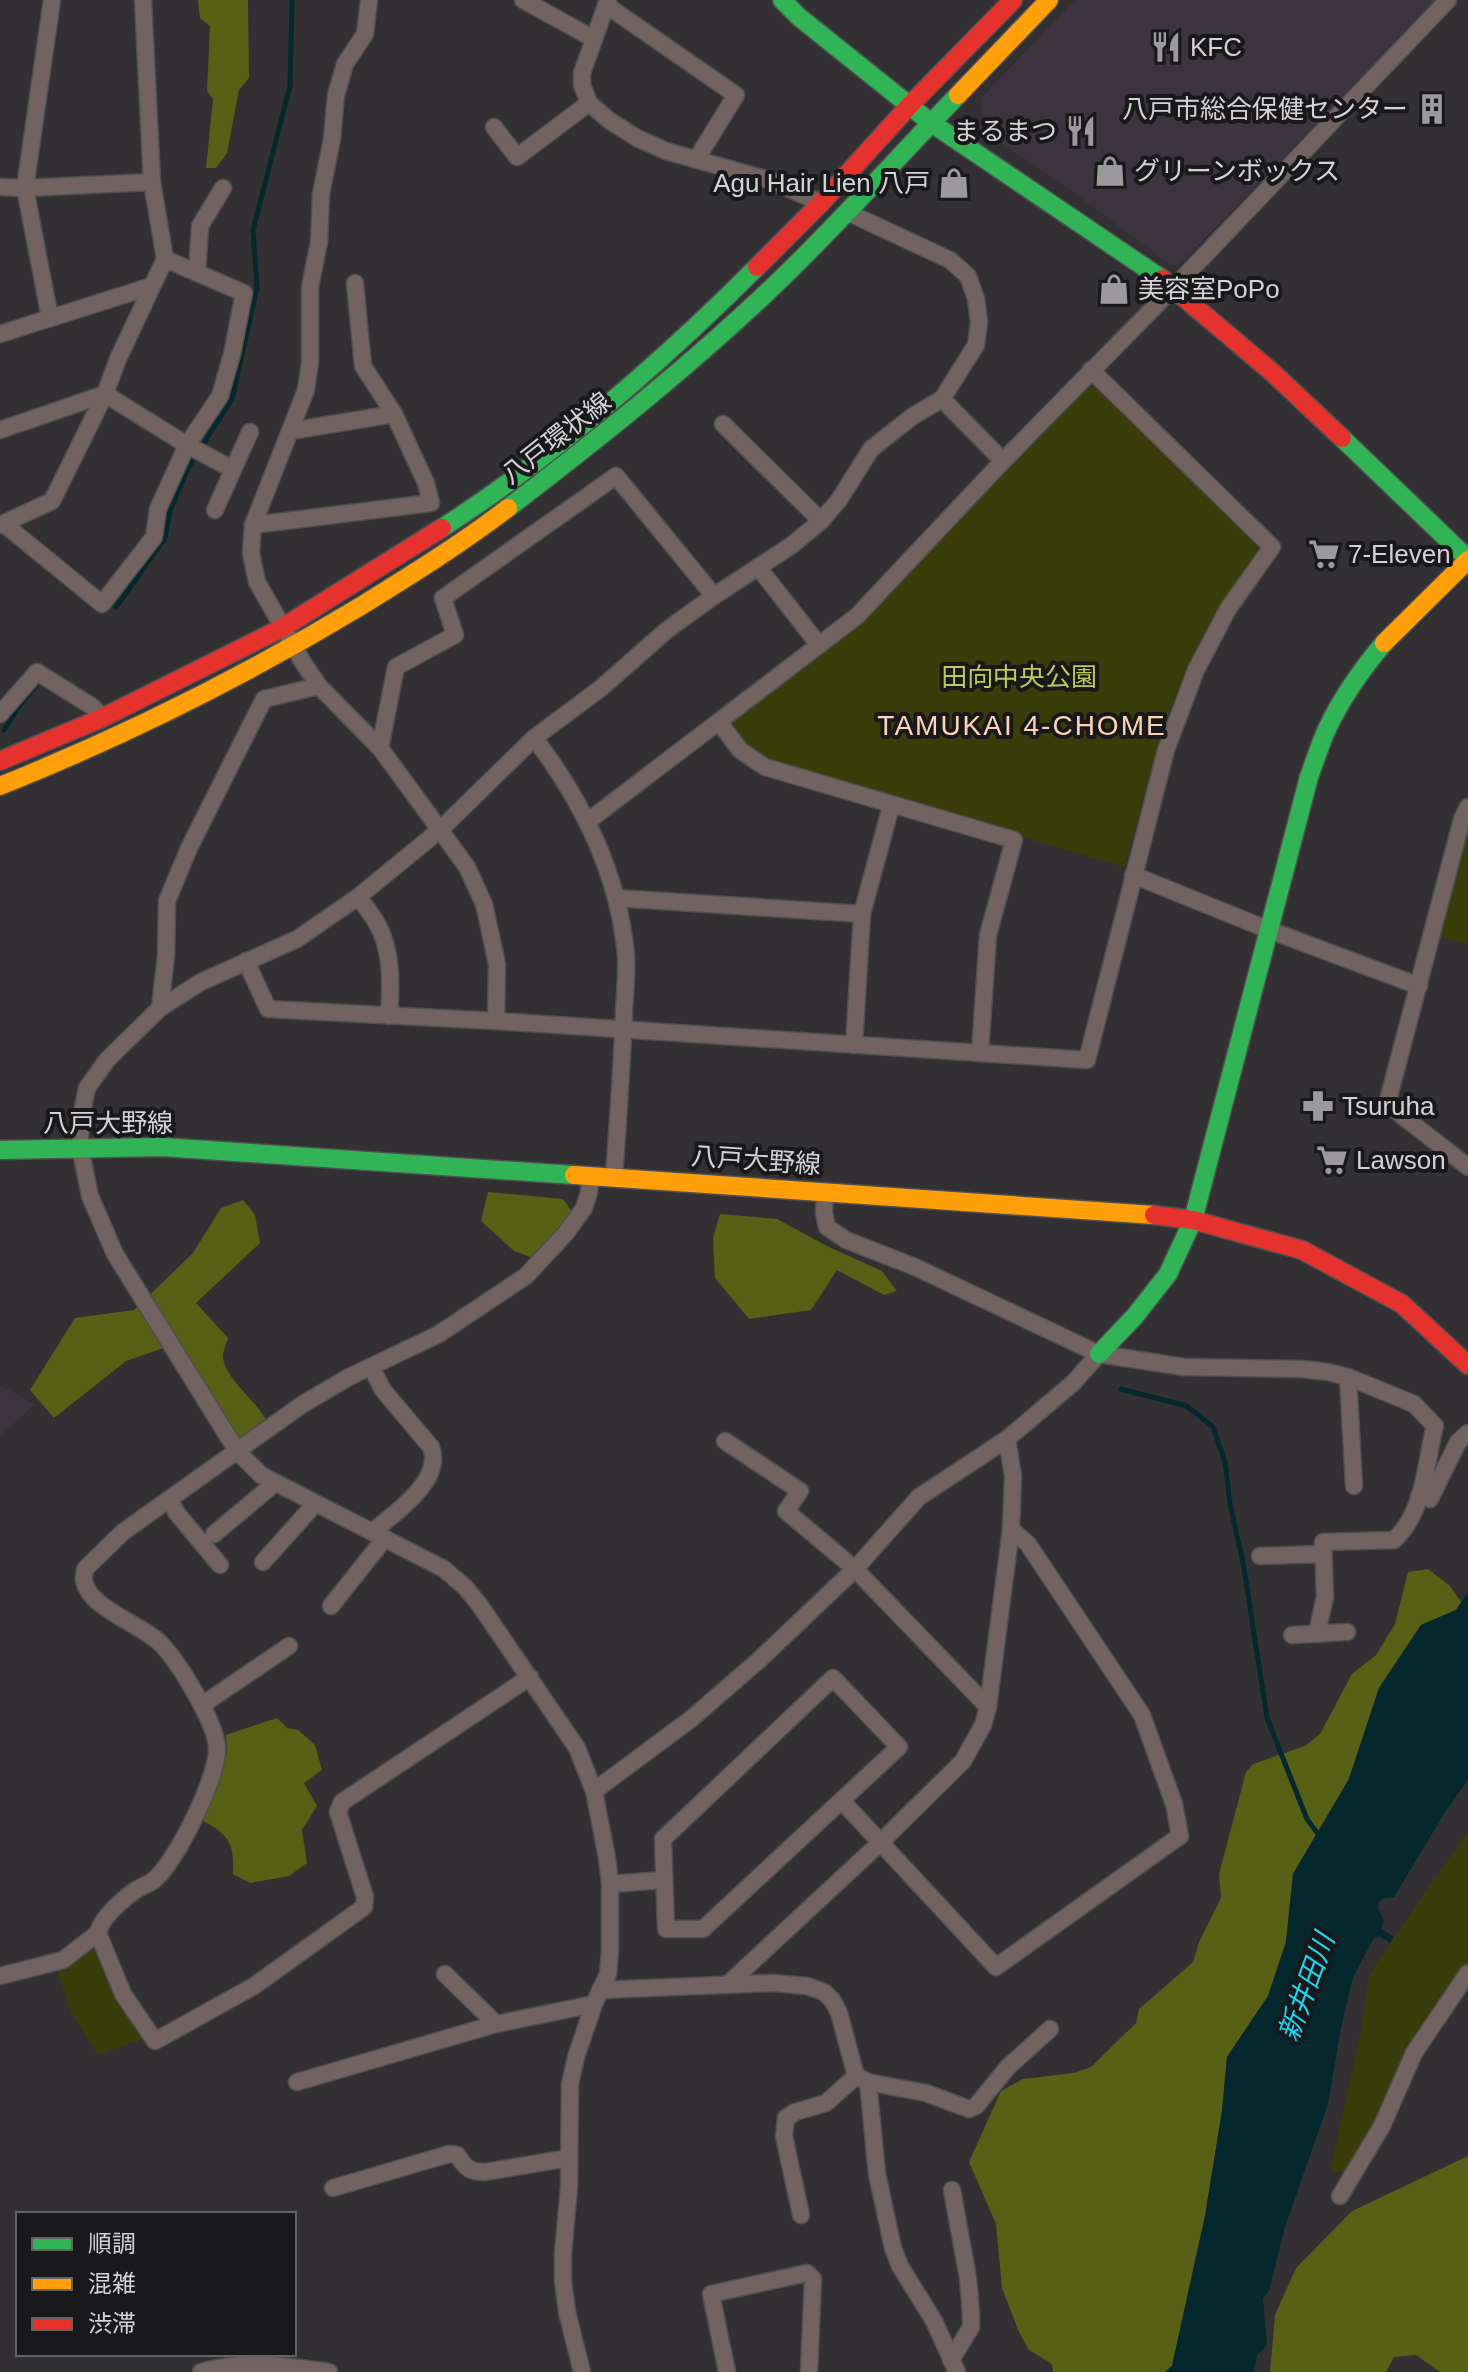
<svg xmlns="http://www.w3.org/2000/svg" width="1468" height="2372" viewBox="0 0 1468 2372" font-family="Arial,'Noto Sans JP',sans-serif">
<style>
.built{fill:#3c343e}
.green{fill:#383d09}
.forest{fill:#576015}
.water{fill:#05282e}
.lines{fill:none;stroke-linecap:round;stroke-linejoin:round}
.stream{stroke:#05282e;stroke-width:5}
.street-casing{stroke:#4f4e50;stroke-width:19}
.fast-casing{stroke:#4f4e50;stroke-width:21}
.slow-casing{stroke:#4f4e50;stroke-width:21}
.jam-casing{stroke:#4f4e50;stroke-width:21}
.street{stroke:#726360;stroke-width:16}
.fast{stroke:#30b455;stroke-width:18}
.slow{stroke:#ff9f0a;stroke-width:18}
.jam{stroke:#e5322d;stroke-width:18}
.labels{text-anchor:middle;stroke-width:8;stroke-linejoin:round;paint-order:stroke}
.poi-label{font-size:26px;fill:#d5d2d6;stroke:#19181a;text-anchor:start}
.street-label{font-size:26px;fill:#d5d2d6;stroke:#19181a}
.park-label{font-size:26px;fill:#bbca5d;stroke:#19181a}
.neighbourhood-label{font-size:28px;letter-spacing:2px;fill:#fdd4b7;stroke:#19181a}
.water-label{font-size:28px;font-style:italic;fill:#1ed5f0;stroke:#19181a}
</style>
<rect width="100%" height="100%" fill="#323033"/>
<g class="built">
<path d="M1075,0H1437L1180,264L1170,265L1071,190L984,131L981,98Z"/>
<path d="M0,1385L35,1404L0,1436Z"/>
</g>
<g class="green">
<path d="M1095,387L1256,545L1258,554C1243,573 1228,592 1215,613C1168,691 1148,780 1125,867L783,767C763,759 735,744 733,720L858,623L1085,388Z"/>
<path d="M1468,828V944L1440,937Z"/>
<path d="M1468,1831V1965L1421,2030L1386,2105L1350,2174L1330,2170L1359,2040L1368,1980L1376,1964Z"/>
<path d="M97,1945L144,2034L142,2039L98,2055L71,2012L57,1971L76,1962Z"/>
</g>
<g class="forest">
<path d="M198,0H248L249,78L239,90L227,153L216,168H206L213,99L207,91L210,26L200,18Z"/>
<path d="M488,1192L563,1199L573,1213L567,1224L533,1258L514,1251L481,1221Z"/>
<path d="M243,1200L255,1215L260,1243L196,1303L228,1338C226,1344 223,1351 223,1357C225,1379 256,1400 266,1420L239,1438L178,1343L126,1361L54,1418L30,1390L75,1318L134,1310L193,1253L221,1208Z"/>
<path d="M720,1214L777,1219L829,1247L882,1271L897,1291L884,1295L837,1270L811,1310L749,1319L715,1278L713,1238Z"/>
<path d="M1428,1569L1450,1586L1461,1602L1456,1610L1421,1625L1379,1688L1349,1779L1293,1874L1286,1942L1268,1996L1227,2057L1222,2111L1205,2216L1172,2366L1165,2372H1053L1052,2364L1029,2350L1019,2332L1002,2288L996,2224L969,2162L1001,2091L1023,2079L1074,2073L1091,2067L1136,2023L1139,2009L1193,1962L1199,1942L1221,1898L1219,1874L1246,1772L1253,1764L1305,1746L1320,1734L1352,1674L1376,1655L1395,1624L1408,1572Z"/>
<path d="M277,1718L287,1728L298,1730L315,1745L322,1770L304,1783L317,1806L302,1830L307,1863L289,1876L250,1883L233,1874C234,1843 230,1836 202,1820L217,1786L227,1753L226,1735Z"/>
<path d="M1468,2156V2372H1440L1416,2355L1394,2357L1386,2372H1270L1275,2315L1296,2268L1352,2211Z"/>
</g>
<path class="water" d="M1468,1592V1780L1447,1809L1394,1897L1384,1898L1379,1902L1378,1908L1384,1921L1381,1928L1394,1937L1390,1943L1380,1937L1374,1938L1353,1977L1341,2028L1328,2104L1285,2227L1269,2291L1263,2299L1267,2346L1257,2355L1254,2372H1165L1172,2366L1205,2216L1222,2111L1227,2057L1268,1996L1286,1942L1293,1874L1349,1779L1379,1688L1421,1625L1456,1610Z"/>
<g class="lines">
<g class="stream">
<path d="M116,607L165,538L170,511L188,468L232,399L257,288L253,230L290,86L292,0"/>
<path d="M4,730L21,704L40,681"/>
<path d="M1121,1389L1187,1406L1213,1427L1225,1462L1230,1504L1243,1562L1267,1718L1307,1819L1321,1838"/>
</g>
<defs>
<g id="street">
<path d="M369,0L365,34L345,64L336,95L332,139L321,194L319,242L310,287V362L306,390L253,525L251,553L257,582L302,661L319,686L380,748L467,867L484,904L497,964L496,1021"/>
<path d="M523,0L594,39"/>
<path d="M608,0L582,73V85L589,103L610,121L637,138L666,151L772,181L821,203"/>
<path d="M606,5L736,95L696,160"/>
<path d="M494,127L517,157L589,103"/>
<path d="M0,187L25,188L152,182"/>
<path d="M197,273L200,226L223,188"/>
<path d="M50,318L25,188L52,0"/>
<path d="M0,334L152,286"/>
<path d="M942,399L1003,461L1182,279L1448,0"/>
<path d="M723,424L821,521"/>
<path d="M0,430L105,394L187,445L232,469"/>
<path d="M290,431L394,414"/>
<path d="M215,510L250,432"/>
<path d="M4,524L102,604L154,537L158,509L187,445L220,396L232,354L244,293L165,259"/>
<path d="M0,525L52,501L105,394L118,359L165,259L152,182L143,0"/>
<path d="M253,525L431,503L426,483L394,414L363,366L355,283"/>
<path d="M758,567L819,645"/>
<path d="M0,714L37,672L93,707L102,718"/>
<path d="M719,722L740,750L765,767L1014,840L988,935L980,1053"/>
<path d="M534,738C583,801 619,876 626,956C627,974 625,993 624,1011C622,1066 618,1122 614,1177"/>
<path d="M380,748L396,667L455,635L443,598L616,476L714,596"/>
<path d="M1468,807L1462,819L1387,1104L1468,1167"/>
<path d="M587,822L857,616L1003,461"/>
<path d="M1133,875L1269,930L1419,986"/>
<path d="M358,897C364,905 371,913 376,922C393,950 391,986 389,1016"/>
<path d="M616,898L862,914"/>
<path d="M246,961L268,1009L496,1021L1087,1060L1166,750L1196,670L1228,609L1272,547L1091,370"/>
<path d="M160,1008L166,956L167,901L189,848L264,699L319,686"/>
<path d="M854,1045L862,914L891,806"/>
<path d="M825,1191L824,1213L827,1227L846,1240L915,1267L1099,1354L1184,1367L1302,1369L1328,1372L1348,1377L1414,1404L1435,1426C1425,1464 1425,1512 1394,1540L1323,1542L1325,1597L1317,1633"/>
<path d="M371,1367L383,1390L431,1447C444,1480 394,1514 372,1532"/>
<path d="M1348,1377L1354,1486"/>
<path d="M725,1441L800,1491L786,1511L855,1569L988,1707"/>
<path d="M1419,1496L1430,1499L1458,1442L1468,1433"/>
<path d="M170,1500L176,1512L220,1565"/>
<path d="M214,1534L275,1483"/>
<path d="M1260,1556L1323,1554"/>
<path d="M263,1562L315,1504"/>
<path d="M331,1606L385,1538"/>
<path d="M1292,1635L1347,1632"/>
<path d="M833,1678L899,1747L703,1929H666L663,1839Z"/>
<path d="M202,1705L289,1646"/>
<path d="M594,1791L691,1719L758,1661L855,1569L919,1497L1007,1439L1073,1383L1099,1354"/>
<path d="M842,1801L996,1967L1180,1836L1174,1804L1142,1715L1028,1544L1011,1529"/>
<path d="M610,1884L664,1880"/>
<path d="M98,1933L123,1994L155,2041L254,1986L364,1907L365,1897L338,1812L342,1802L530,1677"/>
<path d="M445,1974L496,2024"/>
<path d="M0,1976L63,1960L98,1933C101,1918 120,1902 133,1892C139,1887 148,1885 154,1880C177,1860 217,1779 217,1749C217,1724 180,1665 163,1646C145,1625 90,1610 84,1581C83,1577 85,1573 85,1569L123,1532L303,1404L349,1377L439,1334L526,1276L566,1233L584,1208L589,1192L590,1176"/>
<path d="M727,1985L881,1842L963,1761L983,1725L988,1707L1011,1529L1013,1476L1007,1439"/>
<path d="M600,1990L773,1983L807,1986L824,1992L833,2001L839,2013L856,2076L868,2082L926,2093L969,2109L976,2106L1008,2067L1050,2029"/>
<path d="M297,2082L496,2024L594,2004"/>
<path d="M868,2082L877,2174L893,2248L900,2266L934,2321L957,2372"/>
<path d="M333,2188L449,2154L457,2155C466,2168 469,2172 485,2172L569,2158"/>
<path d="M1340,2196L1382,2126L1414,2053L1468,1973"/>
<path d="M801,2215L784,2136L786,2118L795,2112L826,2103L856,2076"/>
<path d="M951,2360L971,2327V2314L968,2278L952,2190"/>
<path d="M201,2372C244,2359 286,2366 329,2372"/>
<path d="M582,2372L567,2312L563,2281V2254L569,2187L570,2084L576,2057L594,2004L608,1974L610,1951V1884L607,1858L594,1791L577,1748L479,1604L465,1587L444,1569L261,1475L237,1451L115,1254L90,1196L80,1147V1122L87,1088L107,1060L160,1008L201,982L297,939L358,897L441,829L534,738L601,688L667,630L714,596L792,545L821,521L839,500L871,449L913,416L942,399L976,345L979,322L976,299L968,276L950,260L847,212"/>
<path d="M727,2372L711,2294L807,2273L813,2279L809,2372"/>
</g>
<g id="fast">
<path d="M782,0L799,17L930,122L1162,279"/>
<path d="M1342,438L1468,559"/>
<path d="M508,508C602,436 695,362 780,280C841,221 899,156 958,95"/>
<path d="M442,528C557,454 660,364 757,267"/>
<path d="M0,1150L162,1147L574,1175"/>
<path d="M1099,1354L1135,1316L1168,1274L1193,1220L1309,777C1315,761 1320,744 1327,729C1342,697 1362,669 1384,643"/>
</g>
<g id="slow">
<path d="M958,95L1049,0"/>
<path d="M1384,643L1468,560"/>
<path d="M0,786C125,736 245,676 361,606C411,575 461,544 508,508"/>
<path d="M574,1175L1154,1215"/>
</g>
<g id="jam">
<path d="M757,267L821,203L909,106L1013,0"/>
<path d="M1162,279L1273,373L1342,438"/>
<path d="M0,761L102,718L282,628L442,528"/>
<path d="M1154,1215L1193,1220L1302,1250L1402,1304L1468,1365"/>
</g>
</defs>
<use href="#street" class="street-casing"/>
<use href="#fast" class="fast-casing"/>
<use href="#slow" class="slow-casing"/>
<use href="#jam" class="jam-casing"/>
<use href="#street" class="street"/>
<use href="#fast" class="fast"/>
<use href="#slow" class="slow"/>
<use href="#jam" class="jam"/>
</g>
<defs>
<symbol id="restaurant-bare" viewBox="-9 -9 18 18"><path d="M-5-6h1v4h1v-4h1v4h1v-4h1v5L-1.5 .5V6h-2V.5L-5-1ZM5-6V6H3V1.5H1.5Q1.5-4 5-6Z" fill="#9c999d" stroke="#19181a" stroke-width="2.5" paint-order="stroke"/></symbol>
<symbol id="building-bare" viewBox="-9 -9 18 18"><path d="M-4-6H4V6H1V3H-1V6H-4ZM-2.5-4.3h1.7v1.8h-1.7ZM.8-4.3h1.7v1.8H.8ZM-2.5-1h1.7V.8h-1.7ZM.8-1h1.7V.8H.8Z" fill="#9c999d" stroke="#19181a" stroke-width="2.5" paint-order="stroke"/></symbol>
<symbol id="shop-bare" viewBox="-9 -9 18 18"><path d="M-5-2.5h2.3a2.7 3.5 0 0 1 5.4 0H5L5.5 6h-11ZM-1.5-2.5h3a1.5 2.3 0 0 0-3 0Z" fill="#9c999d" stroke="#19181a" stroke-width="2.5" paint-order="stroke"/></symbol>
<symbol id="supermarket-bare" viewBox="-9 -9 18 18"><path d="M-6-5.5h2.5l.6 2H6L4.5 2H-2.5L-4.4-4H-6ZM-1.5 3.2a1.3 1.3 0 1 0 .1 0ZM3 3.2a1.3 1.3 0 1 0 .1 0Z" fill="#9c999d" stroke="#19181a" stroke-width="2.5" paint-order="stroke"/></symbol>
<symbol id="pharmacy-bare" viewBox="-9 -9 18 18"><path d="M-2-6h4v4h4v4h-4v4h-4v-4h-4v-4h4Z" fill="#9c999d" stroke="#19181a" stroke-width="2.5" paint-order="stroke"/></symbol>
</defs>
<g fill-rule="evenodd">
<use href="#restaurant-bare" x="1144" y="25" width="44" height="44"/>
<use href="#building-bare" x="1410" y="87" width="44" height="44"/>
<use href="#restaurant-bare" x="1059" y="109" width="44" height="44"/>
<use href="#shop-bare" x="1088" y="149" width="44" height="44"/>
<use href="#shop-bare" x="932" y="161" width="44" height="44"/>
<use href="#shop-bare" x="1092" y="267" width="44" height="44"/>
<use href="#supermarket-bare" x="1302" y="532" width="44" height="44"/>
<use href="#pharmacy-bare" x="1296" y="1084" width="44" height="44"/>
<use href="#supermarket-bare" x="1310" y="1138" width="44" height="44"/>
</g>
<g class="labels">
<g class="poi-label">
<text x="1190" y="56">KFC</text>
<text x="1408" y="118" text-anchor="end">八戸市総合保健センター</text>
<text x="1057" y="140" text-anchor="end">まるまつ</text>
<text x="1134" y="180">グリーンボックス</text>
<text x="930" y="192" text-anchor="end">Agu Hair Lien 八戸</text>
<text x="1138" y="298">美容室PoPo</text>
<text x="1348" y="563">7-Eleven</text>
<text x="1342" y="1115">Tsuruha</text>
<text x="1356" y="1169">Lawson</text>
</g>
<g class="street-label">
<text transform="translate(556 438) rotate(-38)" y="9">八戸環状線</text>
<text x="108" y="1132">八戸大野線</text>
<text transform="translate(756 1160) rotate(4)" y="9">八戸大野線</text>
</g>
<g class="park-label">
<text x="1019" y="686">田向中央公園</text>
</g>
<g class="neighbourhood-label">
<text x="1022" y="735">TAMUKAI 4-CHOME</text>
</g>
<g class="water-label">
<text transform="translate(1306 1987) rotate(-70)" y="10">新井田川</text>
</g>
</g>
<rect x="16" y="2212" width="280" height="144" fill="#19181a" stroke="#646265" stroke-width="2"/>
<rect x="32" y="2238" width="40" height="12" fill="#30b455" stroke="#646265" stroke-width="2"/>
<text x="88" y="2252" font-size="24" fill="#d5d2d6">順調</text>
<rect x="32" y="2278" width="40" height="12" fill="#ff9f0a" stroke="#646265" stroke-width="2"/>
<text x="88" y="2292" font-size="24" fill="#d5d2d6">混雑</text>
<rect x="32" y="2318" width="40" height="12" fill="#e5322d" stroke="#646265" stroke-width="2"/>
<text x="88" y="2332" font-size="24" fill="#d5d2d6">渋滞</text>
</svg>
